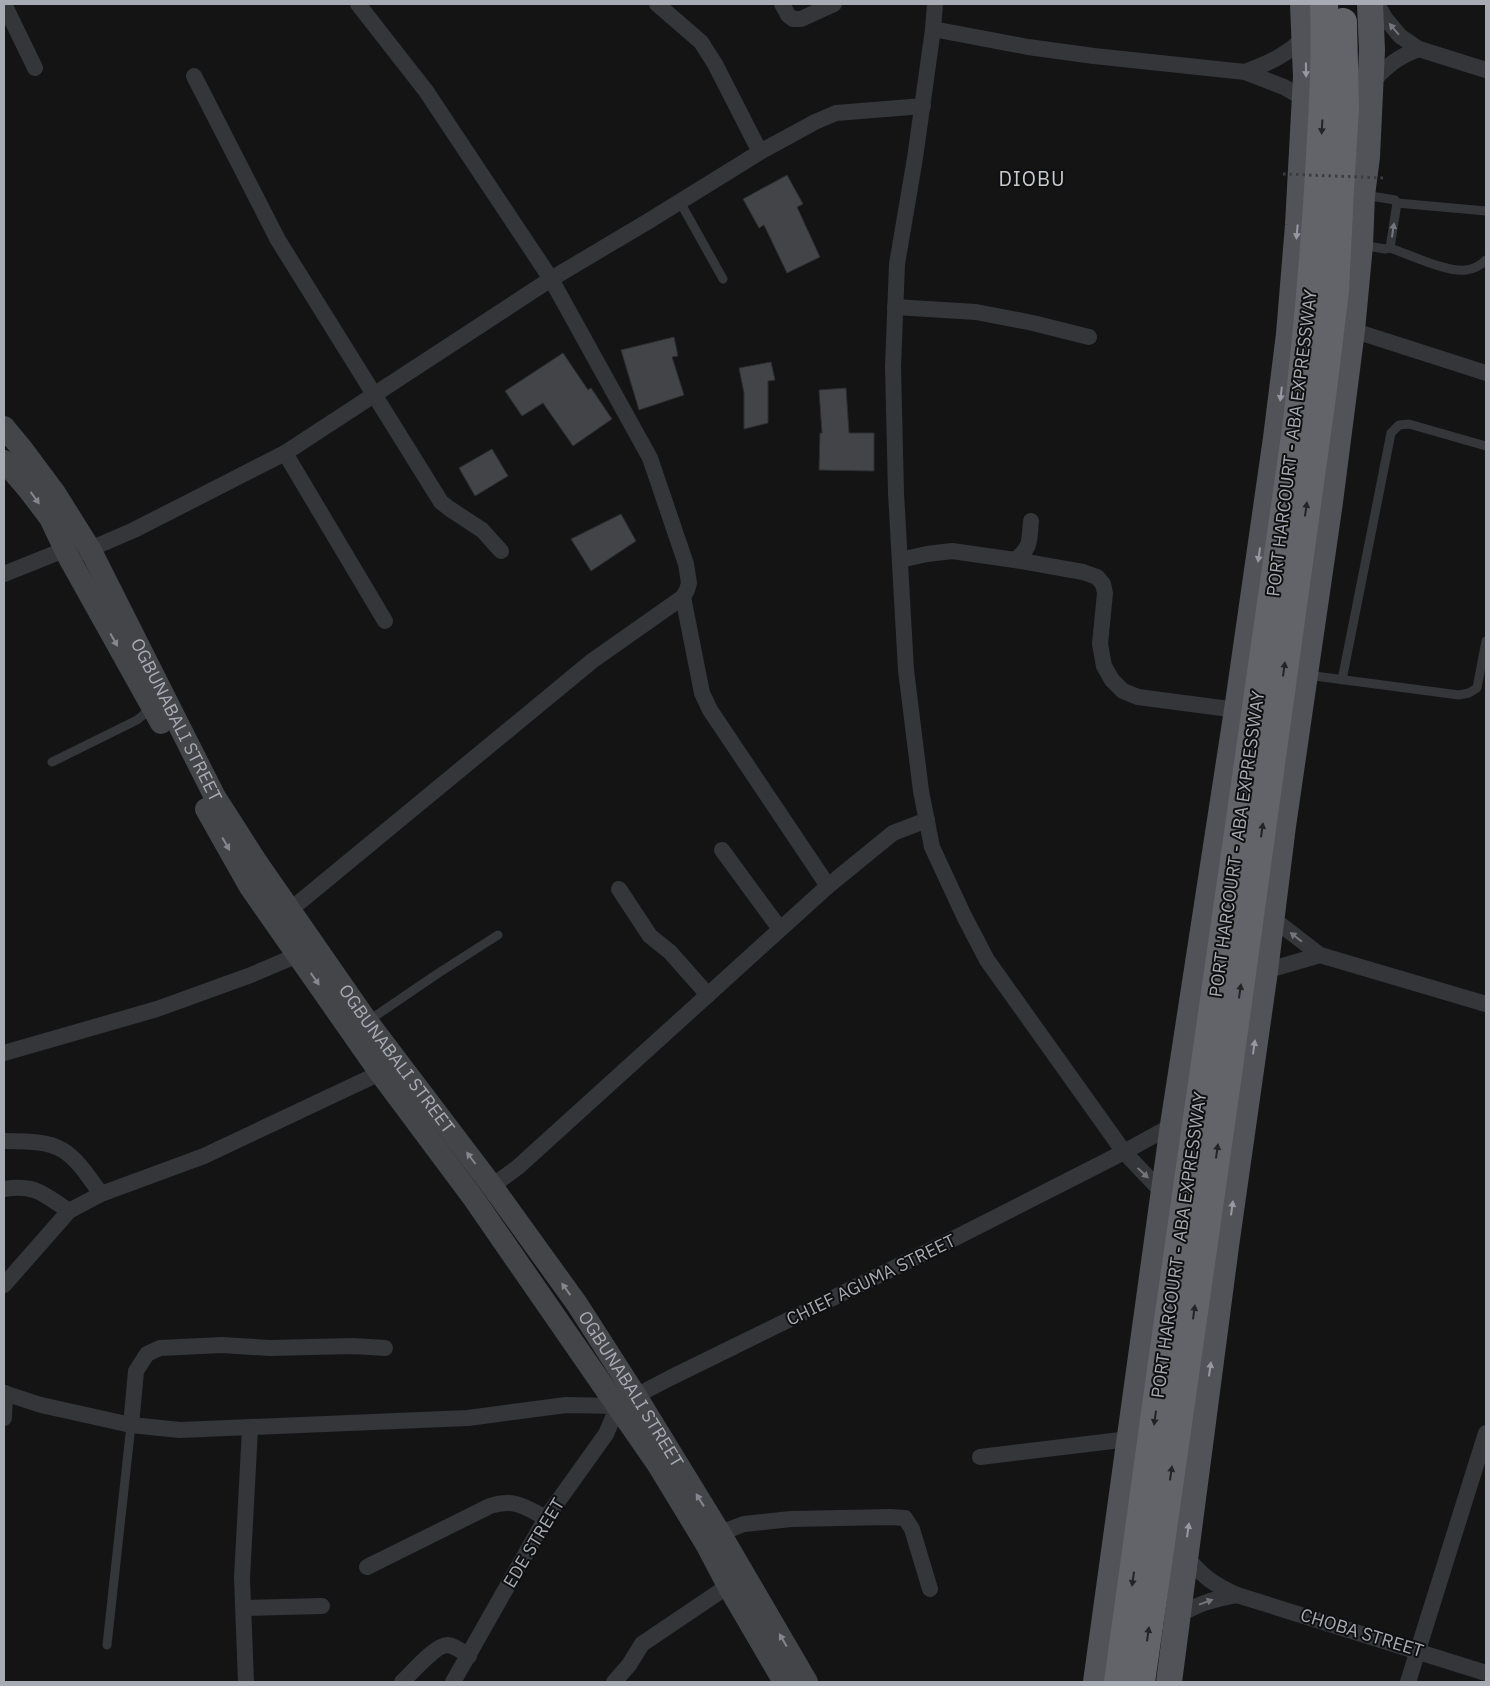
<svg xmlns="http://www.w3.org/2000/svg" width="1490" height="1686" viewBox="0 0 1490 1686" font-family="'IBM Plex Sans',sans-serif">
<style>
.building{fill:#434448;stroke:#2e2e31}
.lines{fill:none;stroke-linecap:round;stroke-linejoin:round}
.lane{stroke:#35363a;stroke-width:9}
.street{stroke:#35363a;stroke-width:16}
.secondary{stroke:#434549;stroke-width:22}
.primary{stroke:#525358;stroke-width:26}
.highway{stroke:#62646a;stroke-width:28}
.path-bridge{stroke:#3b3d41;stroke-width:3;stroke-dasharray:2.5 4;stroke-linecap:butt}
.oneway{fill:#74767d}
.oneway2{fill:#9699a2}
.oneway3{fill:#242426}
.oneway4{fill:#84878f}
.labels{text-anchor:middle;stroke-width:4;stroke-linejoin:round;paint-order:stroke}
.street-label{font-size:18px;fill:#a7abb4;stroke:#0f0f10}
.quarter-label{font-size:20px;letter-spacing:1px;fill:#c8cad0;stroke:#0f0f10}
</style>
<rect width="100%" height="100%" fill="#141415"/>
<g class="building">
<path d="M787,175L803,204L797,207L820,257L787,273L764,225L759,228L743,199Z"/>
<path d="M674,337L678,356L672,357L684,395L639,410L621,350Z"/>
<path d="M563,353L588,390L591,388L612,419L573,446L543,403L522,416L505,391Z"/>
<path d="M771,362L775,380L768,381V423L744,429V393L739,368Z"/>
<path d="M846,388L849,433H874V471L819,470L820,433H822L819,390Z"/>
<path d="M492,449L508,476L475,496L459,468Z"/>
<path d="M621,514L636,541L591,571L571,539Z"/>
</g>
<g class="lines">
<g class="lane">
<path d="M680,202L723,279"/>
<path d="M1397,203L1486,211"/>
<path d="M1362,245L1385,249L1390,248L1397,203L1395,200L1365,195"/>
<path d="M1390,248C1408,254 1448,273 1466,270C1474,269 1480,266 1486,260"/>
<path d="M1307,675L1459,695L1469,693L1477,688L1486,641"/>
<path d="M1342,680L1391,433L1399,425L1409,424L1486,446"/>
<path d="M52,762L137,720L152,708"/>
<path d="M368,1021L437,974L498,935"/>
<path d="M107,1645L131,1425"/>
</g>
<g class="street">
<path d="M4,4L35,68"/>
<path d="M657,4L701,42L715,64L760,152"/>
<path d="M782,4L788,15L793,19H801L834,4"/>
<path d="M935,4L933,29L915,158L897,264L893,367L896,493L906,670L921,791L932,847L964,916L987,960L1124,1152L1163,1193"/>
<path d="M1377,4L1385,18L1400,36L1419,49L1486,70"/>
<path d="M933,29L1028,47L1094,56L1245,72L1284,87L1305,99"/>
<path d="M1245,72C1269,63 1287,55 1306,36"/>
<path d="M194,76L278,240L441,502L450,509L482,530L501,551"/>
<path d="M1371,83C1387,66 1397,57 1419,49"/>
<path d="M895,307L976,312L1033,323L1089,337"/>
<path d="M1352,330L1486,373"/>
<path d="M285,453L385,621"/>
<path d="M81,553L134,530L285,453L551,279L647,222L760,152L815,122L836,113L923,106"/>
<path d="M900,560L927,554L952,551L1015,560C1032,547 1029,540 1031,521"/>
<path d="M1015,560L1083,572L1097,577L1103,584L1105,593L1100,644L1104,666L1112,680L1123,691L1138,697L1237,710"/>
<path d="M4,574L64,550"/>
<path d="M683,597L702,693L710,710L828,886"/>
<path d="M722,850L780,929"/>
<path d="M619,889L650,936L670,952L708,995"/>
<path d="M290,910L592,661L683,597L687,590L689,583L686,564L650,458L551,279L426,91L358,4"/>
<path d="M1272,918L1320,955L1486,1004"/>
<path d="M1265,971L1320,955"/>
<path d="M4,1053L157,1009L251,975L298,955"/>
<path d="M4,1141C63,1141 68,1147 101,1194"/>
<path d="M492,1186L518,1167L828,886L893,833L927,820"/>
<path d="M4,1189C36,1184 43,1194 69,1211"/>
<path d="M4,1285L69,1211L101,1194L204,1156L380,1073"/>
<path d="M4,1393L41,1405L131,1425L180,1430L468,1418L566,1405L618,1406"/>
<path d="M626,1401L670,1378L957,1237L1124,1152L1173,1125"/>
<path d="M4,1418L5,1393"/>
<path d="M131,1425L136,1371L147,1354L160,1348L222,1345L270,1348L353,1346L385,1348"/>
<path d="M980,1457L1129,1439"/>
<path d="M720,1533L744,1524L791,1519L890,1517L905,1518L912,1529L930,1589"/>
<path d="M1185,1556C1203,1576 1212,1584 1237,1595L1486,1673"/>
<path d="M367,1567L490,1506C514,1498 525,1507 546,1518"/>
<path d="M244,1608L322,1606"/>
<path d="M1177,1616C1198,1604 1213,1599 1237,1595"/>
<path d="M246,1682L242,1578L250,1429"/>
<path d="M402,1682C411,1674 436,1644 448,1645C455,1646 463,1652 469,1656"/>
<path d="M453,1682L546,1518L606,1434L618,1406"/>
<path d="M614,1682L629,1665L642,1644L728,1586"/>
<path d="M1408,1682L1486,1433"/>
</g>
<g class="secondary">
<path id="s1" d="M4,427L23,450L55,493L90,549L215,797L256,861L367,1021L492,1186L577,1304L636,1396L720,1533L807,1682"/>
<path d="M4,461L28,489L50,518L69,558L161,723"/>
<path d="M206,809L250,887L380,1073L474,1199L658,1465L706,1544L728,1586L784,1682"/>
</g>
<g class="primary">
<path d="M1096,1682L1173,1125L1237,710L1276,438L1289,334L1298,225L1306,77L1303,4"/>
<path d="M1169,1682L1226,1246L1265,971L1283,826L1330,502L1352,330L1360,245L1362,195L1367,157L1372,50L1370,4"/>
</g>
<g class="highway">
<path d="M1118,1682L1163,1355L1296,429C1307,338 1315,248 1320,156C1323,105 1326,55 1324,4"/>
<path d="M1141,1682L1228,1074L1323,389L1335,290L1340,190L1345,108L1343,22"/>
</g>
<path class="path-bridge" d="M1283,174L1384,178"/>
</g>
<defs><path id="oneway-solid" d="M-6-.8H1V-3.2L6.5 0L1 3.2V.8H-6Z" transform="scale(1.25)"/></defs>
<g class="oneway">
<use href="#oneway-solid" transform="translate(1394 29) rotate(-131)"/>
<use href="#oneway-solid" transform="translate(1393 230) rotate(-82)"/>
<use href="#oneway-solid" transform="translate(1296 937) rotate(-142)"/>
<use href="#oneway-solid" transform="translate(1143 1173) rotate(43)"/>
<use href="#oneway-solid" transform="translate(1206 1602) rotate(-20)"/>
</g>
<g class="oneway2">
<use href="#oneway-solid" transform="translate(1306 70) rotate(89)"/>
<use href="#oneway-solid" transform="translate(1297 232) rotate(95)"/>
<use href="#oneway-solid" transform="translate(1281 394) rotate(97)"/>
<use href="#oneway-solid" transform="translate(1259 555) rotate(98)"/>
<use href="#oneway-solid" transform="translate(1254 1047) rotate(-82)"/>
<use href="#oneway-solid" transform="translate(1232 1208) rotate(-82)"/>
<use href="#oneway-solid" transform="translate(1210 1369) rotate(-82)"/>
<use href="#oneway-solid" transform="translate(1188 1530) rotate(-82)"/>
</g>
<g class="oneway3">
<use href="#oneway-solid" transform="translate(1322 127) rotate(93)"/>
<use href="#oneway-solid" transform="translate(1306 509) rotate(-82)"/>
<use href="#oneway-solid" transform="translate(1284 669) rotate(-82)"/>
<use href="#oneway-solid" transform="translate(1262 830) rotate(-82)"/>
<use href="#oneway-solid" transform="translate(1240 991) rotate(-82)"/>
<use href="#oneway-solid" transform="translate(1217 1151) rotate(-82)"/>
<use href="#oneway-solid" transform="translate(1194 1312) rotate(-82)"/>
<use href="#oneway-solid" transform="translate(1155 1418) rotate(98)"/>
<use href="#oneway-solid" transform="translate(1171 1473) rotate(-82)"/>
<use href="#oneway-solid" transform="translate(1133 1579) rotate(98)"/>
<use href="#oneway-solid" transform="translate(1148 1634) rotate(-82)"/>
</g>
<g class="oneway4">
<use href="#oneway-solid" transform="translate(35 498) rotate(54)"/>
<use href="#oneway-solid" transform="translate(114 640) rotate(61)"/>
<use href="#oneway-solid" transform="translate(226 844) rotate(60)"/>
<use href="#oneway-solid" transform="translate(315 979) rotate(55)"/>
<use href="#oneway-solid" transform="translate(471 1158) rotate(-127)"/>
<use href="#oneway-solid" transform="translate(566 1289) rotate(-126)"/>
<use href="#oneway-solid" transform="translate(700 1500) rotate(-122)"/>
<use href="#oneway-solid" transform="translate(783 1640) rotate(-120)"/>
</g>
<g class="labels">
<g class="street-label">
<text transform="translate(1292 443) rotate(-83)" y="6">PORT HARCOURT - ABA EXPRESSWAY</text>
<text dy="6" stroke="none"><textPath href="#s1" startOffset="341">OGBUNABALI STREET</textPath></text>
<text transform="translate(1237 844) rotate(-82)" y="6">PORT HARCOURT - ABA EXPRESSWAY</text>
<text dy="6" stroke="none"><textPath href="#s1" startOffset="746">OGBUNABALI STREET</textPath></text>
<text transform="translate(1179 1245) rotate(-82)" y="6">PORT HARCOURT - ABA EXPRESSWAY</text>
<text transform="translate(871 1280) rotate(-26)" y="6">CHIEF AGUMA STREET</text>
<text dy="6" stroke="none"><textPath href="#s1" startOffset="1151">OGBUNABALI STREET</textPath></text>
<text transform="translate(534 1543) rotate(-59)" y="6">EDE STREET</text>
<text transform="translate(1362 1633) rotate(17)" y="6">CHOBA STREET</text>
</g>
<g class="quarter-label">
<text x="1032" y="186">DIOBU</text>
</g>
</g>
<rect width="1490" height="1686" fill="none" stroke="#a7abb4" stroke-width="10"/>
</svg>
